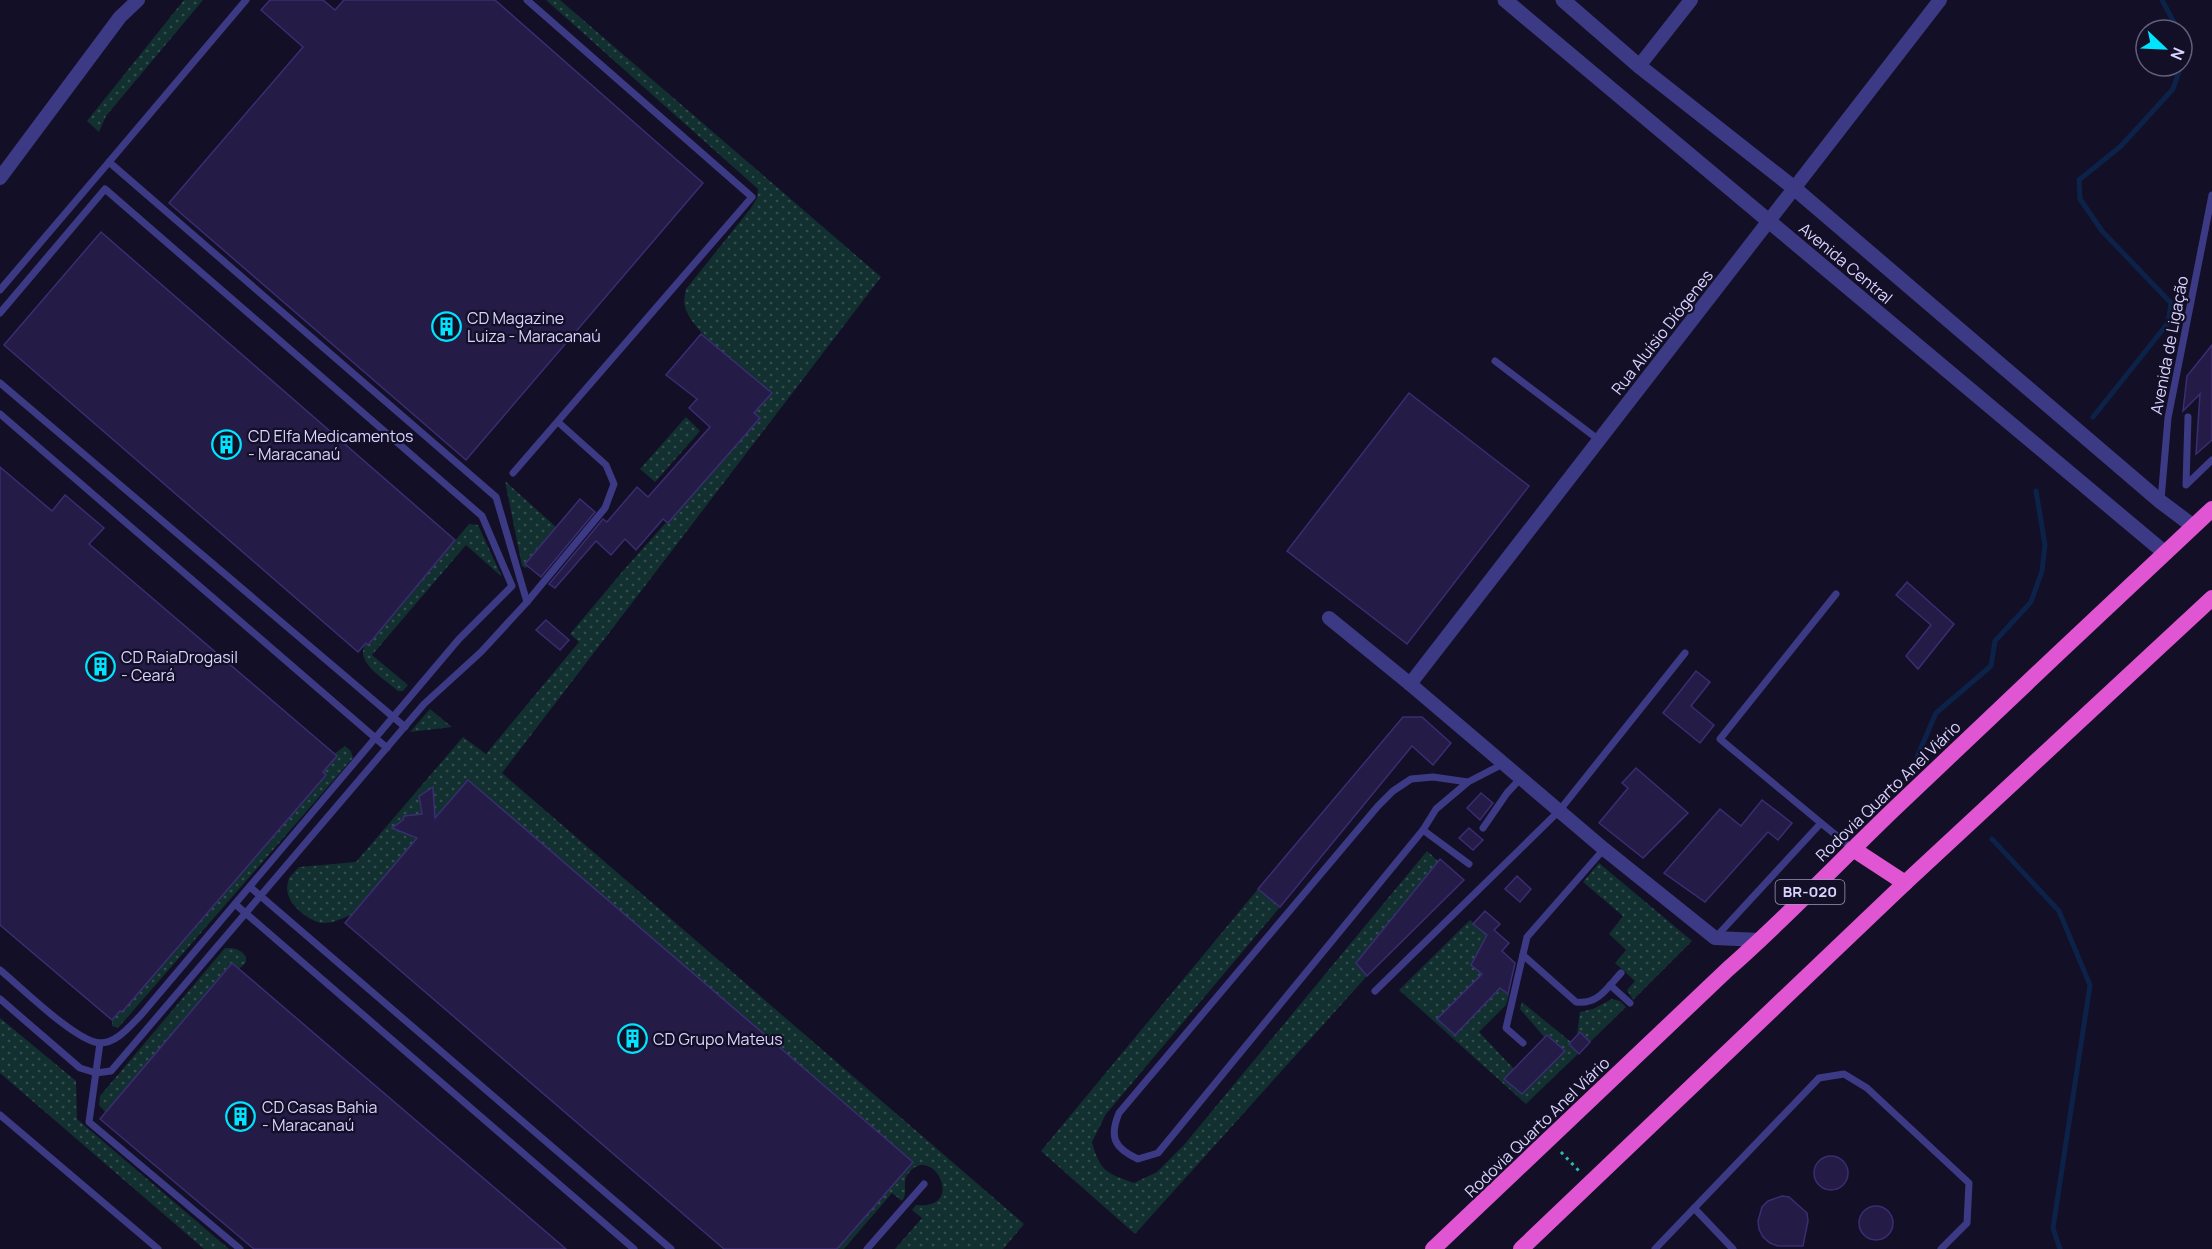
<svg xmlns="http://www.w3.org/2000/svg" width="2212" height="1249" viewBox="0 0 2212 1249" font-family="Manrope,sans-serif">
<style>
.green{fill:url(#green-dots);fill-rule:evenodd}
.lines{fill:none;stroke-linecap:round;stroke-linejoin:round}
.stream{stroke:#0c2248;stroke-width:5}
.building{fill:#241b47;stroke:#3b2d73;stroke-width:1.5}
.path{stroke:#2fb8b0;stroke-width:3;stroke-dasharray:3 4.5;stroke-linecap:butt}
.service{stroke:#3d3a85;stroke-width:7}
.minor{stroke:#3d3a85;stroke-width:14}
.tertiary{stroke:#3d3a85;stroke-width:15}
.trunk{stroke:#e055d1;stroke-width:16}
.labels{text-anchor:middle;stroke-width:4.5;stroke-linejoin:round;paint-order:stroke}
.shield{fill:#130f26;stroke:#9e99be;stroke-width:1.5}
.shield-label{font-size:15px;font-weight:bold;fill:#d9d4ff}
.street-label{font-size:16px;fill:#d9d4ff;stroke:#130f26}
.poi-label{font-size:16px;fill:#d9d4ff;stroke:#130f26;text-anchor:start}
</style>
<defs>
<pattern id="green-dots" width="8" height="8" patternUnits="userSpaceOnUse" patternTransform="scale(1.5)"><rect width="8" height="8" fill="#12302f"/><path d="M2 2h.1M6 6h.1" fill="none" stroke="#344d4e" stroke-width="1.8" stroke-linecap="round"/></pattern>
</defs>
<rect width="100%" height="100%" fill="#130f26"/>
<g class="green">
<path d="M184,0H203L106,116L99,132L87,121Z"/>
<path d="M546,0H560L881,277L502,773L1024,1224L1003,1249H895L922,1218L912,1210L916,1205C968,1210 932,1141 908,1174C901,1182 909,1192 902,1201L892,1193L844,1249H837L912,1162L468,780L351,915C342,918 332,924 323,923C312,923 292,907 289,897C286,890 287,885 289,878L299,867L356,862L463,737L486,754L579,642L570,634L622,572L759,418L754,413L772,393C749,373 693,335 685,307C683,302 685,295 686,289L751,208L757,198L758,189Z"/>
<path d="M686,417L700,431L655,482L640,469Z"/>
<path d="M505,481L556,527L525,563L529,566L525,568L522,566Z"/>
<path d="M469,524L478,525L502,577L466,545L372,655L408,685L403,691H398C385,679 353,662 366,643L368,645Z"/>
<path d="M430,709L452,727L410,732Z"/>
<path d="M345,746L351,751L353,758L118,1028L112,1026V1020L120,1011L122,1012L325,775L323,772L334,754Z"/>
<path d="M1427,851L1438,861L1356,963L1367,976L1135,1234L1041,1151L1258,889L1280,907L1106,1114L1092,1142C1100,1171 1106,1173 1134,1183L1157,1172L1184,1145Z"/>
<path d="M1599,863L1692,941L1633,1000L1627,990L1635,981L1615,963L1626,950L1609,934L1623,916L1583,882Z"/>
<path d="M1470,920L1488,936L1471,965L1509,995L1506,1005L1479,1032L1514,1069L1505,1079L1522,1094L1564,1051L1548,1035L1545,1038L1520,1009L1522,1002L1571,1042L1569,1044L1579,1053L1526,1104L1399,990ZM1480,976L1497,992L1454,1035L1437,1019Z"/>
<path d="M225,948C235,948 241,949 246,957V962L239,969L231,963L106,1113L99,1105L100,1096Z"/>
<path d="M1612,999L1620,1001L1626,1007L1590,1042L1580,1032L1577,1035L1580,1012L1593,1009Z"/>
<path d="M0,1018L76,1081L77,1119L229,1249H204L0,1073Z"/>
</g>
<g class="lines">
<g class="stream">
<path d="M2162,0L2178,30"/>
<path d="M2182,37L2187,47L2182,62"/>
<path d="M2093,417L2168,323L2171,303L2102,231L2080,199L2079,180L2121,146L2173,89L2181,66"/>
<path d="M1917,757L1936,713L1991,666L1995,641L2031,602L2042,571L2045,545L2036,491"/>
<path d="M1992,839L2059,911L2090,985L2053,1228L2060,1249"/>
</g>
</g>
<g class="building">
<path d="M270,0H323L335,10L344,0H495L703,183L466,460L169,203L303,47L261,10Z"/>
<path d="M101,232L455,540L368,645L366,643L358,652L4,345Z"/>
<path d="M701,334L772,393L754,413L760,418L668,523L663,519L636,550L625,539L611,555L596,541L555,588L549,584L603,519L607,522L637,487L648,497L710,427L689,408L697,399L666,375Z"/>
<path d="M2212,345V440L2196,454L2200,394L2183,411L2187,376Z"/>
<path d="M1409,393L1529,486L1407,644L1287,551Z"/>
<path d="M0,467L52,511L65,495L104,528L89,544L337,756L323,772L326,775L122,1012L120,1011L112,1020L0,925Z"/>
<path d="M580,499L595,512L541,577L525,564Z"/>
<path d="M1907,582L1954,624L1918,669L1906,656L1931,625L1896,595Z"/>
<path d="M546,620L569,640L560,650L536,630Z"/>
<path d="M1696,671L1710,682L1691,706L1714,725L1700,743L1663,713Z"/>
<path d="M1403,717H1422L1451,743L1433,765L1412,746L1280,907L1258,889Z"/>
<path d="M1636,768L1688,813L1643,858L1599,823L1628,788L1622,783Z"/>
<path d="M468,780L913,1162L837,1249H724L345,923L417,838L392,828L403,820L404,816L422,814L419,796L433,787L435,818Z"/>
<path d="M1481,793L1493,803L1480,820L1467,808Z"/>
<path d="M1762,800L1792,823L1778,840L1768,832L1705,902L1664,873L1720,809L1741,826Z"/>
<path d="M1469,828L1483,840L1473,850L1459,838Z"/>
<path d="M1440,859L1464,880L1367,976L1356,963Z"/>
<path d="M1517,876L1531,889L1520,902L1505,889Z"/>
<path d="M1485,911L1500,924L1494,930L1509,943L1502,951L1515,963L1508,994L1500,988L1455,1035L1437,1019L1482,974L1471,965L1487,935L1473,924Z"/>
<path d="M232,963L239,969L566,1249H254L100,1119Z"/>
<path d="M1580,1032L1590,1042L1579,1054L1569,1044Z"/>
<path d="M1547,1035L1565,1051L1522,1094L1504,1079Z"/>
<circle cx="1831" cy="1173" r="17"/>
<path d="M1782,1196L1789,1197L1807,1213L1808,1221L1803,1246H1778L1770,1243L1763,1237L1759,1229L1758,1221L1762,1207L1768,1201Z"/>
<circle cx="1876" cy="1223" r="17"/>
</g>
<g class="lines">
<path class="path" d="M1561,1152L1579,1171"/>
<g class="service">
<path d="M109,162L246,0"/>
<path d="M0,290L109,162L496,497L527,602"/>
<path d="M0,313L105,189L482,516L512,586L459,639L141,1015C130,1026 117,1043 100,1043C76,1042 20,986 0,970"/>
<path d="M1495,361L1599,440"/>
<path d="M0,383L405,727"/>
<path d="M0,414L387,748"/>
<path d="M2188,417L2186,485L2212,460"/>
<path d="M513,473L752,197L527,0"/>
<path d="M2161,500L2168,418L2212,195"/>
<path d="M1468,782L1436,809L1423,830L1158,1153L1138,1159C1114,1148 1109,1137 1119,1113L1378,806L1393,791L1411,779L1433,777L1468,782L1503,764"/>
<path d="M1821,823L1853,849"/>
<path d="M1483,828L1507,793L1521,778"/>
<path d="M1423,830L1469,864"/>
<path d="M250,887L671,1249"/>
<path d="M235,904L634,1249"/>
<path d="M1715,938L1821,823L1720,739L1836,594"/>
<path d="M1523,955L1576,1002C1598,1005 1607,988 1621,973"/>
<path d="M1610,985L1630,1003"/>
<path d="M1375,991L1559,811L1685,653"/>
<path d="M0,999L80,1068L96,1073L111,1071L424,704L481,652L527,602L605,508L614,484L606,465L558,422"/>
<path d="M100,1043L89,1122L240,1249"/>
<path d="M1523,1043L1506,1028L1527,937L1604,849"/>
<path d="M0,1115L158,1249"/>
<path d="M1694,1208L1733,1249"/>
<path d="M867,1249L924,1184"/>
<path d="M1655,1249L1819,1078L1844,1074L1867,1088L1969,1183L1967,1223L1941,1249"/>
</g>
<g class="minor">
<path d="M1639,66L1691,0"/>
<path d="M0,178L120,17L138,0"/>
<path d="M1329,618L1410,684L1604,849L1715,938L1761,940"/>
<path d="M1410,684L1940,0"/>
</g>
<g class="tertiary">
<path d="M1505,0L2165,553"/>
<path d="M1563,0L1639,66L1794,188L2161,502L2193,526"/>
</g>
<g class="trunk">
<path d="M1853,849L1905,883"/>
<path d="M1433,1249L1728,969C1785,919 1837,864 1892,811C1998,710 2105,609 2212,509"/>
<path d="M1521,1249L1905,883L2212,598"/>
</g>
</g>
<defs>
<symbol id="building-ring" viewBox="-11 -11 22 22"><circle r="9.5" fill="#130f26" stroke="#00e5ff" stroke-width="1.5"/><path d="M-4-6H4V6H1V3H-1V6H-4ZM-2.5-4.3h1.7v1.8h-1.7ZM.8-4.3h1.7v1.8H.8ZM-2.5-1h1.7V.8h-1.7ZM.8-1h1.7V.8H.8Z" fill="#00e5ff"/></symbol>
</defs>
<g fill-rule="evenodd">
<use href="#building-ring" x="430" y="310" width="33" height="33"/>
<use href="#building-ring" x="210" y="428" width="33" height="33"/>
<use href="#building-ring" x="84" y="650" width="33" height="33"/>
<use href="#building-ring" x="616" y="1022" width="33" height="33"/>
<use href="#building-ring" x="224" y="1100" width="33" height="33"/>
</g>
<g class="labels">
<rect class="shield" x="1775.5" y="880" width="69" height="24" rx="4.5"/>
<g class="shield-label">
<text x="1810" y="897">BR-020</text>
</g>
<g class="street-label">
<text transform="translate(1846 263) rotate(40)" y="6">Avenida Central</text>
<text transform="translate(1662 332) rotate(-52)" y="6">Rua Aluísio Diógenes</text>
<text transform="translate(2169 345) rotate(-79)" y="6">Avenida de Ligação</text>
<text transform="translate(1888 791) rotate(-44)" y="6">Rodovia Quarto Anel Viário</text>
<text transform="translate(1537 1127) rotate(-44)" y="6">Rodovia Quarto Anel Viário</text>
</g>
<g class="poi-label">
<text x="467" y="324">CD Magazine<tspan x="467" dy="18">Luiza - Maracanaú</tspan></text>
<text x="248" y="442">CD Elfa Medicamentos<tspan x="248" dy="18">- Maracanaú</tspan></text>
<text x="121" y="663">CD RaiaDrogasil<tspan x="121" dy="18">- Ceará</tspan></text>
<text x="653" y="1045">CD Grupo Mateus</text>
<text x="262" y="1113">CD Casas Bahia<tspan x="262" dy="18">- Maracanaú</tspan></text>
</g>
</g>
<g transform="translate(2164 48) rotate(113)"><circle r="28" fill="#130f26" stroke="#625e7d" stroke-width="1.5"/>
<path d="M0-4.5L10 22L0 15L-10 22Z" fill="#00e5ff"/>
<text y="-9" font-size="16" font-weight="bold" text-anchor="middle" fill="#d9d4ff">N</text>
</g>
</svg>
